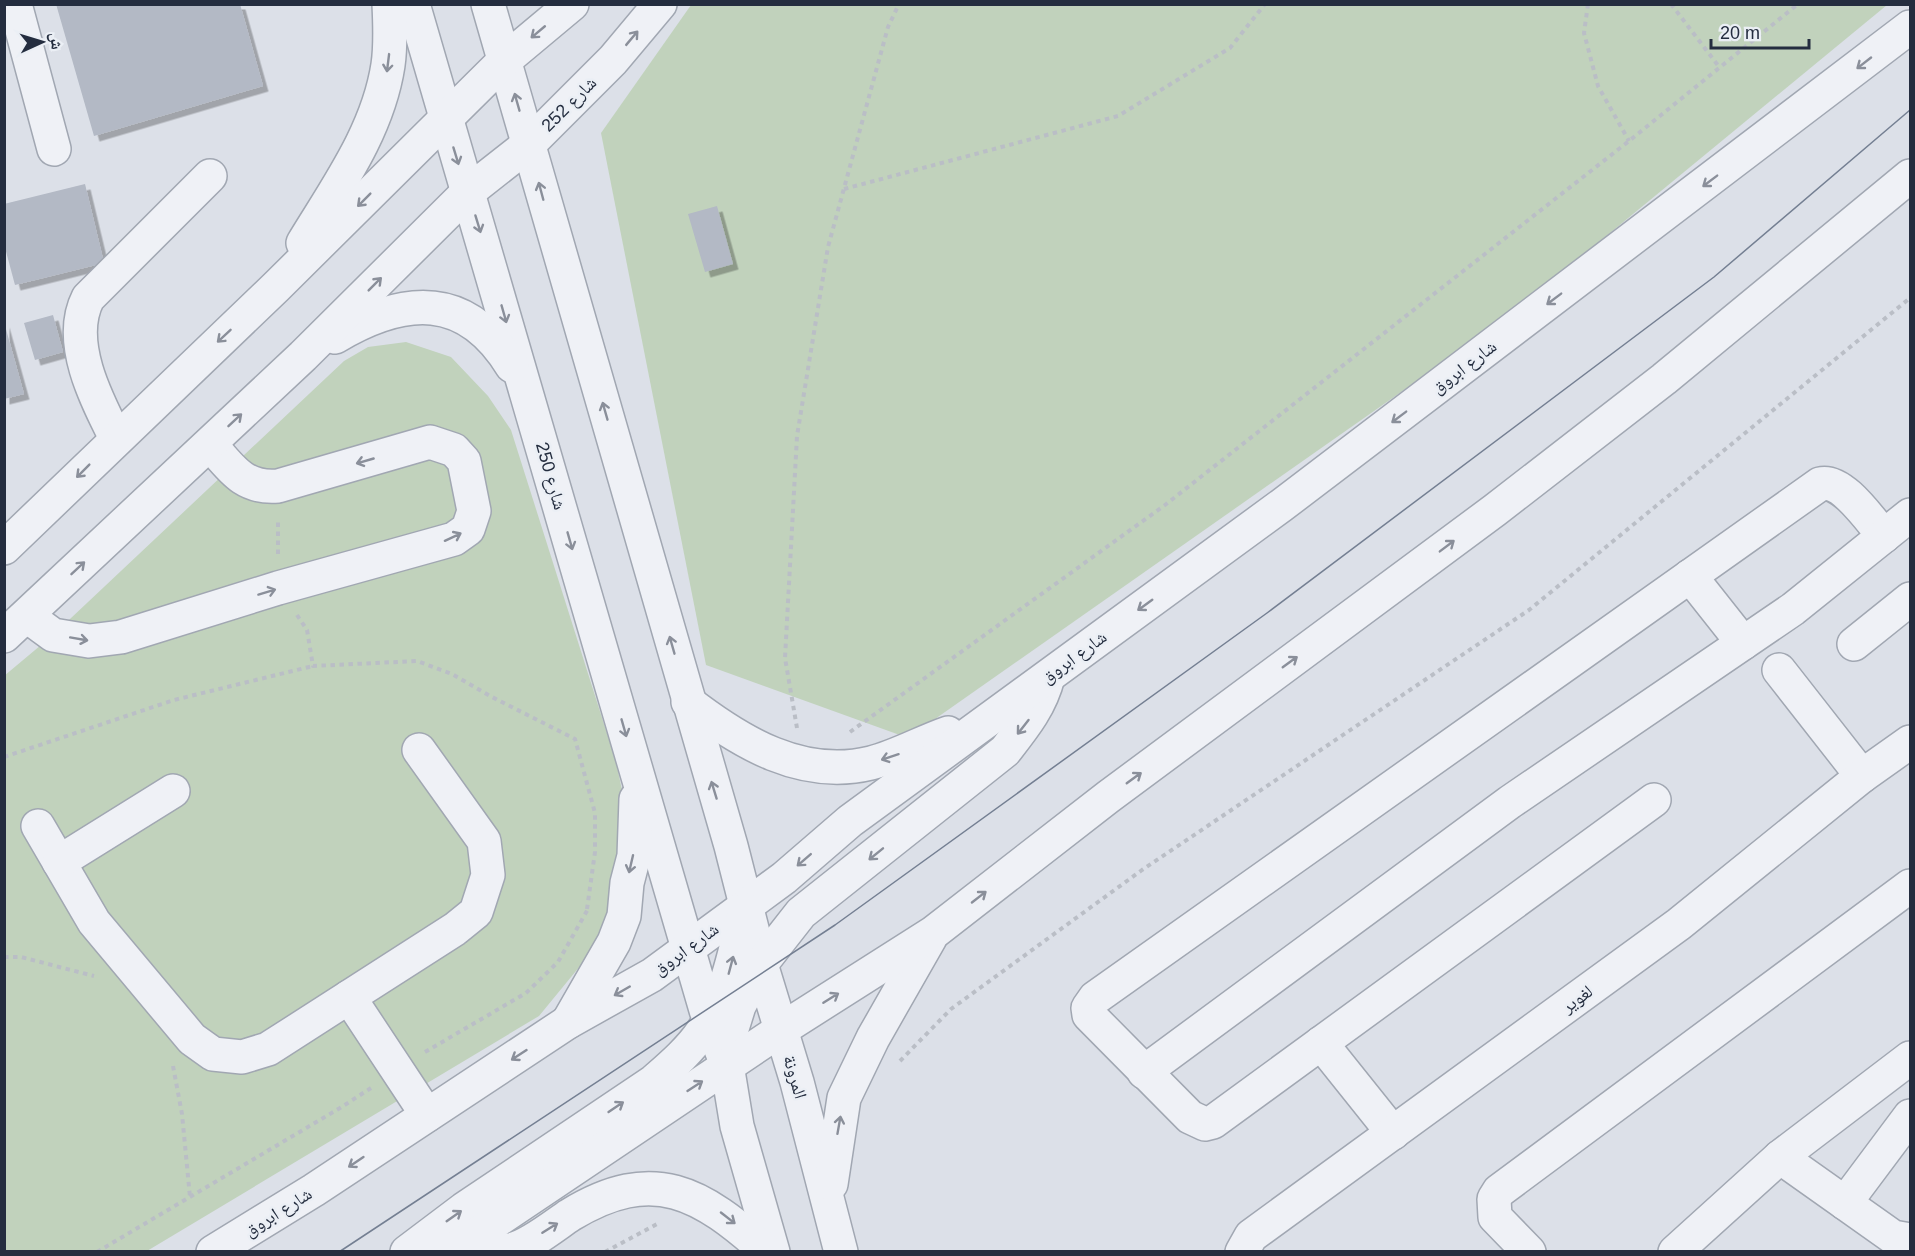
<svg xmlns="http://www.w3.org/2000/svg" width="1915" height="1256" viewBox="0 0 1915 1256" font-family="Arial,'Noto Naskh Arabic',sans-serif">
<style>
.green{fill:#c1d2bc}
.building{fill:#b3b9c5;filter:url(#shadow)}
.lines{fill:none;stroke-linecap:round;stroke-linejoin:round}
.minor-casing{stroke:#a1a7b2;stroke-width:36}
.path{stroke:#babec6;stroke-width:4;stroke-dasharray:4.5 4.5;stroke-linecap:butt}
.minor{stroke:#eff1f6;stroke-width:33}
.tram{stroke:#747f92;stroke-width:1.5}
.oneway{stroke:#8a8f9a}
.labels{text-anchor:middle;stroke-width:5;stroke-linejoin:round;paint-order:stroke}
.street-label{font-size:18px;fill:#242d3f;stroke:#ebeff5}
</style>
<defs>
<filter id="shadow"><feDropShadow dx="5.5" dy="5.5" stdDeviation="0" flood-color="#0004"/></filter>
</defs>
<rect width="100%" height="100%" fill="#dce0e8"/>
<g class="green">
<path d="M691,5H1887L1508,317L908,738L706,665L601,133Z"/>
<path d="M406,342L451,357L488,396L511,430L616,762L625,804L613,906L585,960L539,1016L147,1251H5L4,676L53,635L344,361L368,347Z"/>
</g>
<g class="building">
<path d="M56,4H240L263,86L94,136Z"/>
<path d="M85,184L104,263L15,285L4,244V204Z"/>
<path d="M717,206L733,264L705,272L688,214Z"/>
<path d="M53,315L63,352L35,360L24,323Z"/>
<path d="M4,322L24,394L4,399Z"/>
</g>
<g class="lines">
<defs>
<g id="minor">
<path d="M15,4L54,149"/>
<path d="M413,4L706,1010L727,1065L737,1126L773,1252"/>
<path d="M488,4L731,846L761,964L797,1082L841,1252"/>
<path d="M303,243C337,187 378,131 388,65C391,45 390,24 389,4"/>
<path d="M335,337C404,296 466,291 512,366"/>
<path d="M116,438C96,399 66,341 88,298L210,176"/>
<path d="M4,548L276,287L505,60L572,4"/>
<path d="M1690,576L1743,643"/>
<path d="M27,616L53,635L89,641L121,637L278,588L454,539L468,529L474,511L464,461L454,450L430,442L278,486C243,489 231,468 210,444"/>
<path d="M4,636L303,356L468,192L529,144L613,60L660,4"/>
<path d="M1854,644L1910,599"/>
<path d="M1779,670L1862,776"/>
<path d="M688,702C740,742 802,780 871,763C898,756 922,742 948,733"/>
<path d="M1654,800L1213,1122L1205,1124L1190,1117L1089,1015L1088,1008L1095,998L1820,484C1842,478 1870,520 1884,536"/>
<path d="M38,826L94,922L192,1039L213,1054L242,1057L268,1049L455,929L476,912L488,875L484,841L419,750"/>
<path d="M59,862L173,791"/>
<path d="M349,997L427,1115"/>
<path d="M568,1022L614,942L624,916L627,883L634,856L636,799"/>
<path d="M1321,1043L1393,1133"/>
<path d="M727,1063L730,1035L739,1006L761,964L801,913L1005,751C1023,728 1041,706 1048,677"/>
<path d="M1144,1072L1510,802L1793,609L1910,515"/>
<path d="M1780,1157L1893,1237L1910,1240"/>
<path d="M831,1184L844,1098L873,1038L930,938"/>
<path d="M1845,1203L1910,1116"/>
<path d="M455,1249C472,1249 493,1252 510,1250C528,1247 555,1225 570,1215C654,1164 701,1193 767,1252"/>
<path d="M213,1252L314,1190L568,1022L652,975L784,878L850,821L1282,505L1910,27"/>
<path d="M407,1252L464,1209L653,1082C670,1067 689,1051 702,1032C727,996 735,952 745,910"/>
<path d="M450,1252L782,1029L933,933L1108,797L1495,510L1664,379L1910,176"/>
<path d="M1242,1252L1251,1236L1679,924L1862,776L1910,742"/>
<path d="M1529,1252L1495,1217L1494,1199L1499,1191L1910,886"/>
<path d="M1675,1252L1780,1157L1910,1058"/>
</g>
</defs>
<use href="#minor" class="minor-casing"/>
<g class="path">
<path d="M1588,4L1584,33L1598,86L1629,141"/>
<path d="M1671,4L1720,68"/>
<path d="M844,189L1118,116L1230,48L1265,4"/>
<path d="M278,554V520"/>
<path d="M297,615L307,630L313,666L417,661L452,674L490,696L575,739L595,813V852L587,909"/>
<path d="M797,728L785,658L797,436L828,247L888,27L899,4"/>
<path d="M850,732L1165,505L1629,141L1798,4"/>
<path d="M4,757L174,700L313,666"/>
<path d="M4,957H21L94,976"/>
<path d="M425,1052L526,993L558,962L588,909"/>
<path d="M900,1061L951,1009L1142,870L1529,610L1910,298"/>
<path d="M173,1066L182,1114L190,1197"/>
<path d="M97,1252L340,1108L371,1088"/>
<path d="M605,1252L657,1224"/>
</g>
<use href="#minor" class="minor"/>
<path class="tram" d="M339,1252L835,925L1267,613L1714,277L1910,110"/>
</g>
<defs><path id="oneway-shaft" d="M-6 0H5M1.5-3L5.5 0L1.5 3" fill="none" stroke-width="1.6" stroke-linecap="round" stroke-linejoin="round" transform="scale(1.5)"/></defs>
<g class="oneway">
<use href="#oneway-shaft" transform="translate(538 32) rotate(140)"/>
<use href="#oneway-shaft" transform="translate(632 38) rotate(-50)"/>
<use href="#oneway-shaft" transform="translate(388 63) rotate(97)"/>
<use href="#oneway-shaft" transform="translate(1864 63) rotate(142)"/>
<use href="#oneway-shaft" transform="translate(517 102) rotate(-106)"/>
<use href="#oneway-shaft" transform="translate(456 156) rotate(73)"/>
<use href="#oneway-shaft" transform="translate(1710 181) rotate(143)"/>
<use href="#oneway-shaft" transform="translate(541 191) rotate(-105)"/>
<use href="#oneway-shaft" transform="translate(364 200) rotate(135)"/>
<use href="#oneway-shaft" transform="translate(478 224) rotate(73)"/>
<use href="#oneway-shaft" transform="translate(375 284) rotate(-45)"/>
<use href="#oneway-shaft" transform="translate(1554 299) rotate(143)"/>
<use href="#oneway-shaft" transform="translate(504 314) rotate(74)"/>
<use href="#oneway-shaft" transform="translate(224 336) rotate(137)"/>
<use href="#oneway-shaft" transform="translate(605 411) rotate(-106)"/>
<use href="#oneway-shaft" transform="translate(1399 417) rotate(143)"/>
<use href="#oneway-shaft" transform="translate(235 420) rotate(-43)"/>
<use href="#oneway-shaft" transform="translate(365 461) rotate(164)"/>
<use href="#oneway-shaft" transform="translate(83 471) rotate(135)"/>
<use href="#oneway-shaft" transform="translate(453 537) rotate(-25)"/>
<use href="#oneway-shaft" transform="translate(570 541) rotate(74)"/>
<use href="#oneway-shaft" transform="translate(1447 546) rotate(-37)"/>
<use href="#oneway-shaft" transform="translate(78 568) rotate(-43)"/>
<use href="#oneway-shaft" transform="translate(267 592) rotate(-17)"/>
<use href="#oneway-shaft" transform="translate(1145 605) rotate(144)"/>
<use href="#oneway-shaft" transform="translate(79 639) rotate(10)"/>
<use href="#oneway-shaft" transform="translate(672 645) rotate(-106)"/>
<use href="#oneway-shaft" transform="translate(1290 662) rotate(-36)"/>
<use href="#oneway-shaft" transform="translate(1023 727) rotate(128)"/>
<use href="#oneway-shaft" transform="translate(624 728) rotate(74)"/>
<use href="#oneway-shaft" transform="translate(890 757) rotate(162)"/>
<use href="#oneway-shaft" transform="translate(1134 778) rotate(-36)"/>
<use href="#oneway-shaft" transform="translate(714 790) rotate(-107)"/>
<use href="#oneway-shaft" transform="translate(876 854) rotate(141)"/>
<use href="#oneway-shaft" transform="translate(804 860) rotate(139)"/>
<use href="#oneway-shaft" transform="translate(631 864) rotate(103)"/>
<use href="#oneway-shaft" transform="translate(979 897) rotate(-38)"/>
<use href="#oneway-shaft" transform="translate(731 965) rotate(-75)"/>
<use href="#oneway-shaft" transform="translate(622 991) rotate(150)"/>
<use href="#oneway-shaft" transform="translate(831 998) rotate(-32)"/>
<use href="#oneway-shaft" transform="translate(519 1055) rotate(147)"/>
<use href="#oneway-shaft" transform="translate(695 1086) rotate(-33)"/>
<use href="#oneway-shaft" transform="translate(616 1107) rotate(-34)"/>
<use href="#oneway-shaft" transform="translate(839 1125) rotate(-80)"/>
<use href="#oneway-shaft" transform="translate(356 1162) rotate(146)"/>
<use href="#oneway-shaft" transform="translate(454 1216) rotate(-35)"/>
<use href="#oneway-shaft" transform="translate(728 1218) rotate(38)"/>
<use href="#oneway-shaft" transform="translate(550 1228) rotate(-32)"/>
</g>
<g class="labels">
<g class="street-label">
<text transform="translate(569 104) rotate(-45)" y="6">شارع 252</text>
<text transform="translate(1464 367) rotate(-37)" y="6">شارع ابروق</text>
<text transform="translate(551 476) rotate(74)" y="6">شارع 250</text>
<text transform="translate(1074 657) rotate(-36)" y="6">شارع ابروق</text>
<text transform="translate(686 949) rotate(-36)" y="6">شارع ابروق</text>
<text transform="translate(1577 999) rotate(-36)" y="6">لغوير</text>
<text transform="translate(795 1077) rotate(74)" y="6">المرونة</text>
<text transform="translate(278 1212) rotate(-32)" y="6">شارع ابروق</text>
</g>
</g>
<rect width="1915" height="1256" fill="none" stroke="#242d3f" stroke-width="12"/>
<g transform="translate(42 42) rotate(86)" stroke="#ebeff5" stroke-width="4.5" paint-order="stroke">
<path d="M0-4.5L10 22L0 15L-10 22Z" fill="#242d3f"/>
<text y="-9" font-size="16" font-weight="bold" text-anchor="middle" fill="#242d3f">ش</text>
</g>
<path d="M1711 39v9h98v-9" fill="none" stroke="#242d3f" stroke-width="3"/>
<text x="1720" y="39" font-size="18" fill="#242d3f" stroke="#ebeff5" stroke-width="4.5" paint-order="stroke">20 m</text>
</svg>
